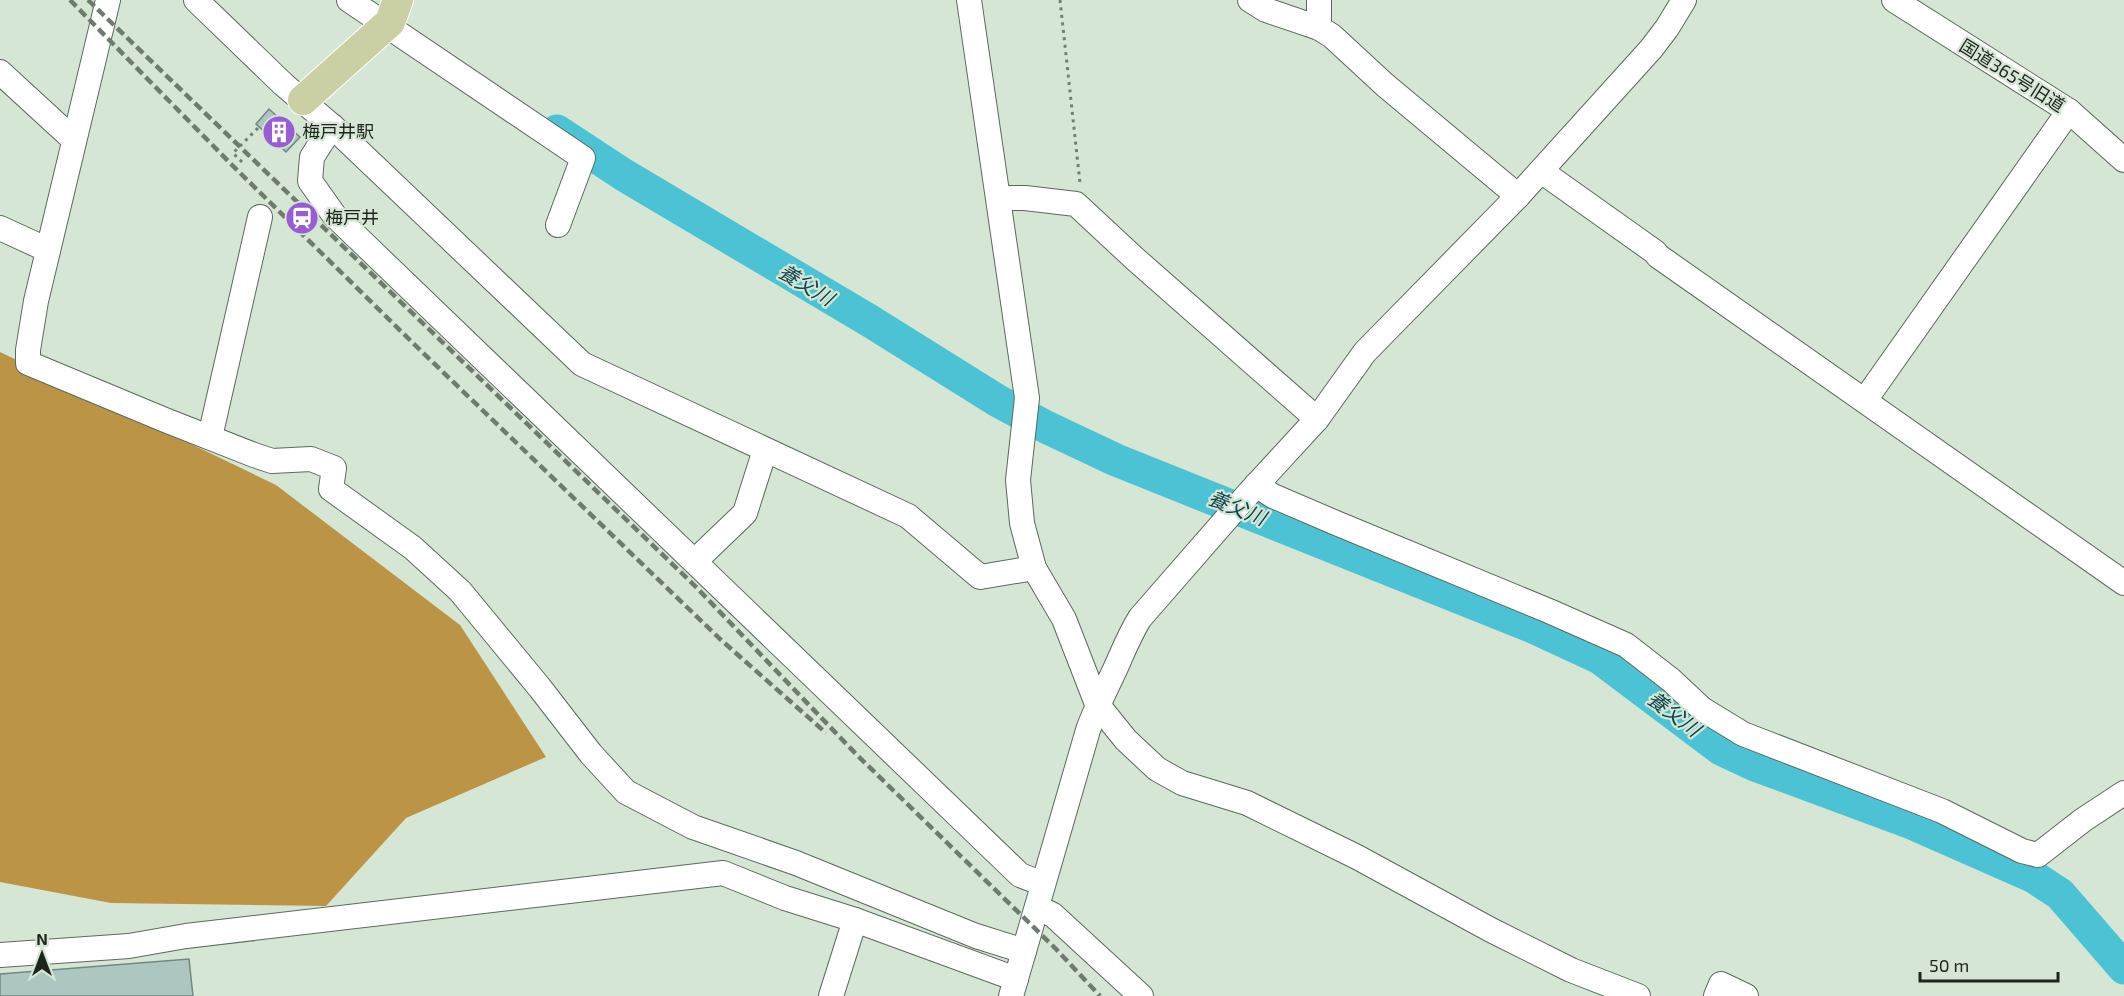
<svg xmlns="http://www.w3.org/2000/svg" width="2124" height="996" viewBox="0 0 2124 996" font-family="'Exo 2','Noto Sans JP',sans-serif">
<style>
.forest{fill:#bc9446}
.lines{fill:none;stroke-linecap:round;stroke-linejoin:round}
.river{stroke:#4cc3d4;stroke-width:33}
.building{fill:#aec6c0;stroke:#708781;stroke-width:1.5}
.minor-casing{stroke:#5b6a5c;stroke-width:26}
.major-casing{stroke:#fff;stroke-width:32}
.path{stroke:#737e73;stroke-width:3;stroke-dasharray:3 4.5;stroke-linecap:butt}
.minor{stroke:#fff;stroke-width:24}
.major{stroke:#cbd0a4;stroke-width:30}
.rail{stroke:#707b70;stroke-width:4.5;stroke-dasharray:9 4.5;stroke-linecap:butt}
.labels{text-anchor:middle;stroke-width:4.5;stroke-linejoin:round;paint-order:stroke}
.street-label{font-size:18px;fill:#1e241e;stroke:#d5e6d5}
.poi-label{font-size:18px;fill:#1e241e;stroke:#d5e6d5;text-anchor:start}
.water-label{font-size:20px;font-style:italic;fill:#11464e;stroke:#d5e6d5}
</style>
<rect width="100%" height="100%" fill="#d5e6d5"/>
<path class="forest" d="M0,352L276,485L460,625L546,757L406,818L326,906L111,903L0,882Z"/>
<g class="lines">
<path class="river" d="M557,131L624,175L870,321L998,401L1046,427L1116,460L1533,627L1600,658L1721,749L1755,765L1909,822L2034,877L2060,894L2124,968"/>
</g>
<g class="building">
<path d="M269,109L300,137L286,152L256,124Z"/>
<path d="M189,959L193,996H0V974Z"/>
</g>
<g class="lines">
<defs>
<g id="minor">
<path d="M108,0L36,301L28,350V363L165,420L254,455L272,461L311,459L334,468L331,489L413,548L460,591L540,688L591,754L626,792L693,827L796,863L976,936L1024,951"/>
<path d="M196,0L283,84L332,126L582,364L908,516L980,577L1034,568"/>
<path d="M349,0L583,158L558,225"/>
<path d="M969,0L1027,398L1018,480L1022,523L1034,568L1064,619L1097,704L1126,740L1157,769L1182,783L1247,803L1357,857L1491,930L1571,970L1638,996"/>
<path d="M1250,0L1266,10L1319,28L1332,36L1385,85L1518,196"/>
<path d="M1319,0V28"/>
<path d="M1894,0L2069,111L2124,160"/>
<path d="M0,72L74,140"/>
<path d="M332,126L312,157L310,181L334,215L1020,875L1043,884"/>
<path d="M1541,171L1655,252L1658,256L2124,583"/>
<path d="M999,198H1025L1076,204L1134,258L1317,419"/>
<path d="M0,228L48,250"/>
<path d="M1865,400L2069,111"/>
<path d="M210,437L260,217"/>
<path d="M1256,485L1273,496L1336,523L1549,611L1626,645L1671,680L1702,709L1743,734L1942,811L2022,851L2038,855L2083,820L2124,793"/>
<path d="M695,561L745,513L765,450"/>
<path d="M1037,907L1053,915L1141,996"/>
<path d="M0,955L129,946L186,936L723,873L785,898L855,920L1016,979"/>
<path d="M831,996L855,920"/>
<path d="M1011,996L1088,730C1096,708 1107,687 1117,665C1124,649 1130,634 1140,618L1249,493L1317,419L1365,352L1518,196L1651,49L1667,28L1684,0"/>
<path d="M1716,996L1721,984L1746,996"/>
</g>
<path id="major" d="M303,100L390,22L398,0"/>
</defs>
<use href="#minor" class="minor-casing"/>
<use href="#major" class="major-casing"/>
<g class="path">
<path d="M1060,0L1080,183"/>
<path d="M242,162L233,153L259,127"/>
</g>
<use href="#minor" class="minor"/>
<use href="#major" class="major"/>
<g class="rail">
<path d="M70,0L232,165L417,347L720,639L826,733"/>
<path d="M88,0L695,586L857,755L1056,949L1100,996"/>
</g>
</g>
<defs>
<symbol id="building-disc" viewBox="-11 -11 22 22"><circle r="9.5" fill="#975dd5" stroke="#d5e6d5"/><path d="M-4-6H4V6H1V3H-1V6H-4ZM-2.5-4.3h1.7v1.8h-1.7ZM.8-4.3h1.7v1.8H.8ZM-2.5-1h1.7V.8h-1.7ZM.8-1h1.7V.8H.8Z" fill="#fff"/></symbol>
<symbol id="station-disc" viewBox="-11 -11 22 22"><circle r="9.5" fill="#975dd5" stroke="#d5e6d5"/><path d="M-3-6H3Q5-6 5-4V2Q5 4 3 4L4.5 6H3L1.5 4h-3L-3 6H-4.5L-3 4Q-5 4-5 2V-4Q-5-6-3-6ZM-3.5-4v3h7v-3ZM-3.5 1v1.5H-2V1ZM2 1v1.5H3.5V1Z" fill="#fff"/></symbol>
</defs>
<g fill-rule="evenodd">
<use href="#building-disc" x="260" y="113" width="38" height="38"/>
<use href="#station-disc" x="283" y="199" width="38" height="38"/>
</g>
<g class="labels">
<g class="street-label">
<text transform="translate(2012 76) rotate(32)" y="6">国道365号旧道</text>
</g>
<g class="poi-label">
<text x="302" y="138">梅戸井駅</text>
<text x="325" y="224">梅戸井</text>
</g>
<g class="water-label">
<text transform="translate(806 285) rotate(31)" y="7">養父川</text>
<text transform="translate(1237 508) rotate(22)" y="7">養父川</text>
<text transform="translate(1674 714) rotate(37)" y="7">養父川</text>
</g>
</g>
<g transform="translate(42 954)" stroke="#d5e6d5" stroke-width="4.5" paint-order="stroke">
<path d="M0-4.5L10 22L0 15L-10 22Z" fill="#1e241e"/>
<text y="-9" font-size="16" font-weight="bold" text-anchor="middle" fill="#1e241e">N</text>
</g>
<path d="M1920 972v9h138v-9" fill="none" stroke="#1e241e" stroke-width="3"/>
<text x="1929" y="972" font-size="18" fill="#1e241e" stroke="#d5e6d5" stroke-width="4.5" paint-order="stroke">50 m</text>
</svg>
